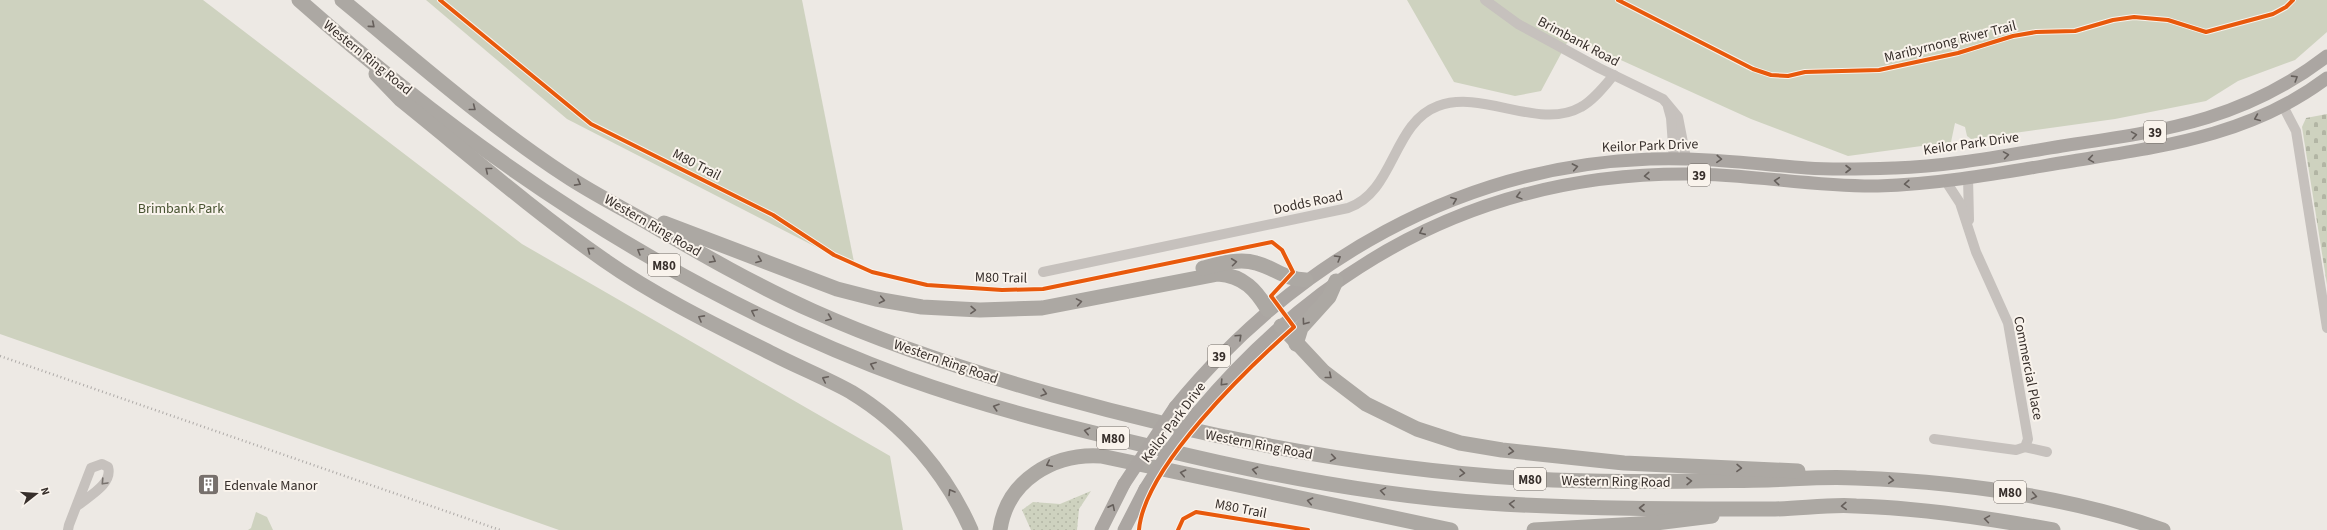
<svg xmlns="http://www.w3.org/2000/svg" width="2327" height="530" viewBox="0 0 2327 530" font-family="'Source Sans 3',sans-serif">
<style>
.grass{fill:url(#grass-dots)}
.cemetery{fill:url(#cemetery-stones)}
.green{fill:#ced2bf}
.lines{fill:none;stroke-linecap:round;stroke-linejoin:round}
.minor{stroke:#c6c1bd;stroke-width:10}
.major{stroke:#aba6a2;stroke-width:13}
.highway{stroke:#aca8a3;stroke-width:15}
.rail{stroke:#aeaaa7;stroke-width:2.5;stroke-dasharray:1 3;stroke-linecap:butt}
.major-bridge{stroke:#aba6a2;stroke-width:13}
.cycleway-casing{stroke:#f9f3ec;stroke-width:6}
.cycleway{stroke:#e8590c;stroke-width:4}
.oneway{stroke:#665f5b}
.oneway2{stroke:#655f5b}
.oneway3{stroke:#77716d}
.labels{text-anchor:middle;stroke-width:4;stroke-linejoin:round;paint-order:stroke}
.shield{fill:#f9f3ec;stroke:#716a65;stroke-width:1}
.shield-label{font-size:13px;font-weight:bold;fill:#372f2b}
.street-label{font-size:14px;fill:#372f2b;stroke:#f9f3ec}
.park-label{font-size:14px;fill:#475331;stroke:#f9f3ec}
.poi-label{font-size:14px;fill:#372f2b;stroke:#f9f3ec;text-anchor:start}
</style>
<defs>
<pattern id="grass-dots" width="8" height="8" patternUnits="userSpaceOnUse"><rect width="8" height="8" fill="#ced2bf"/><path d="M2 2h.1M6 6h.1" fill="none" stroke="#b2b5a4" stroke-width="1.8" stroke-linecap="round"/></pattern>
<pattern id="cemetery-stones" width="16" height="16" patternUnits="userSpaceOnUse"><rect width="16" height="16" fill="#ced2bf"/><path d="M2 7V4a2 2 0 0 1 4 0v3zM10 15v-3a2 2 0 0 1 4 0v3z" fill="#b2b5a4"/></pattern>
</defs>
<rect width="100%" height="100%" fill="#ede9e4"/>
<path class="grass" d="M1091,491L1079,509L1077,530H1031L1022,510L1033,502L1060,504Z"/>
<path class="cemetery" d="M2327,114V285L2302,127L2306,118Z"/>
<g class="green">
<path d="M0,0H203L522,244L890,456L903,530H559L0,334Z"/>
<path d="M426,0H802L855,267L567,119Z"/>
<path d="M1407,0H2327V32L2295,60L2238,81L2206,101L2115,119L1971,139L1967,136L1965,127L1955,123L1951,142L1848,156L1751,119L1570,37L1541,91L1515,96L1454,82Z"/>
<path d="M256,512L267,517L273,530H248L251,528Z"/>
</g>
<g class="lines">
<g class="minor">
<path d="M1485,0L1518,24L1599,68L1663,99L1678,117L1686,158"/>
<path d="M2283,106L2296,131L2327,328"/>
<path d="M1668,107L1671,118L1674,159"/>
<path d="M1968,177L1969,220"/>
<path d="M1043,272L1348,208C1395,192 1392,123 1438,106C1483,89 1539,131 1581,107C1594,100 1604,86 1614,75"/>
<path d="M1934,439L2016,450L2025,447L2028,439L2008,323L1976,252L1960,203L1945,180"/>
<path d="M2025,447L2047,452"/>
<path d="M68,530L69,525L91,468L102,464L108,467C113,484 89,496 77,506"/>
</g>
<g class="major">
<path d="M1175,407C1294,262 1459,166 1650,159C1703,157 1754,164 1807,168C1836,170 1865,169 1895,168C1955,166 2016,153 2075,144C2171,130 2248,117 2327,56"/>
<path d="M1197,413C1325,260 1486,173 1688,174C1752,174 1814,187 1878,186C1950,184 2021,169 2091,158C2175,145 2257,131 2327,78"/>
<path d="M1101,530L1124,484"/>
<path d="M1124,530L1145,489"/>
</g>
<g class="highway">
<path d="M299,0C478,159 680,295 906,378C989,408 1075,429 1161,449C1268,475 1378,496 1487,503C1582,509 1677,509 1771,509C1800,509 1828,504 1856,506C1922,508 1988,518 2053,530"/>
<path d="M342,0C415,60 486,123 565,175C592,193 622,208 650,224C703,255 757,286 813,311C891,346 972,372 1053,395C1217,441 1383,472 1553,480C1624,483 1696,481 1768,480C1797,479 1827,476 1856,478C1959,482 2065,495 2163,530"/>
<path d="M376,74L401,100C468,154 534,211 604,260C657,297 715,325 773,354C798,367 826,378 851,392C904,424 946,473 971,530"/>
<path d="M664,223L837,289L876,299L922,307L980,310L1042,308L1218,274C1244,276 1256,290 1268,310"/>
<path d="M1203,268C1219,264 1239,258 1256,263C1275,268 1284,279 1306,280"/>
<path d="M1281,326L1324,372L1366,404L1417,429L1460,443L1502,450L1624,463L1798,471"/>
<path d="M1296,344L1301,328L1329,297L1336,281"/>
<path d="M1000,530C1007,480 1054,453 1101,456L1451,530"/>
<path d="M1534,530L1656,523L1712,516"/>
</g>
<path class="rail" d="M0,356L500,530"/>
<g class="major-bridge">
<path d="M1124,484L1175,407"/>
<path d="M1145,489L1173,445L1197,413"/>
</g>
<defs>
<g id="cycleway">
<path d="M440,0L591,124L773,215L834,255L872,272L927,285L1002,290L1043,289L1272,242L1282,250L1293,272L1271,296L1294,327C1248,368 1144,467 1139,530"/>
<path d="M1618,0L1753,69L1771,75L1788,76L1805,72L1879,70L1958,53L2013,36L2036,32L2075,31L2113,20L2134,17L2168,20L2206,32L2273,14L2286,7L2293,0"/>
<path d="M1178,530L1183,519L1196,512L1308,530"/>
</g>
</defs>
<use href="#cycleway" class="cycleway-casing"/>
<use href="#cycleway" class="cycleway"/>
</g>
<defs><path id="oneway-chevron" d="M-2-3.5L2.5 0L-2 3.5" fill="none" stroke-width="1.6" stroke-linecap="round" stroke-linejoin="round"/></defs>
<g class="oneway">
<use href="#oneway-chevron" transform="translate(372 25) rotate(40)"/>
<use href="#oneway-chevron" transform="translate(473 108) rotate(38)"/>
<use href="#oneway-chevron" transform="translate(488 170) rotate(-141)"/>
<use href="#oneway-chevron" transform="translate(578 183) rotate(29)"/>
<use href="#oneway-chevron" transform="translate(590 250) rotate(-143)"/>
<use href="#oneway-chevron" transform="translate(640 251) rotate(-149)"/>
<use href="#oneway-chevron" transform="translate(713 260) rotate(29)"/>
<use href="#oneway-chevron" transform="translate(759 260) rotate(21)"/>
<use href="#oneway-chevron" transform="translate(1234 262) rotate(-7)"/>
<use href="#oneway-chevron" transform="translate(882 300) rotate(11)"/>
<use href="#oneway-chevron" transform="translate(1079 302) rotate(-10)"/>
<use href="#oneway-chevron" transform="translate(973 310) rotate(2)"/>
<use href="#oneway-chevron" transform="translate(754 312) rotate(-154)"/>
<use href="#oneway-chevron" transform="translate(701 318) rotate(-151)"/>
<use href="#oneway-chevron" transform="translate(829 318) rotate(22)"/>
<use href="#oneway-chevron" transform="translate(1305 322) rotate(126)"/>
<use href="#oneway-chevron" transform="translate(873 365) rotate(-159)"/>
<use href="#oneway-chevron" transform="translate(1329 376) rotate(39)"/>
<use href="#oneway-chevron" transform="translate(825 379) rotate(-154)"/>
<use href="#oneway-chevron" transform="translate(1044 393) rotate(16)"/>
<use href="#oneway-chevron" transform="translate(996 407) rotate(-162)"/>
<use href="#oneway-chevron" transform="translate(1087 431) rotate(-167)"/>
<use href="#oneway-chevron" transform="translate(1511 451) rotate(6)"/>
<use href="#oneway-chevron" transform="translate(1333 458) rotate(9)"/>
<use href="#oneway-chevron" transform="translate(1049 464) rotate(154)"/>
<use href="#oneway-chevron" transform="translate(1739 468) rotate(1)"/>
<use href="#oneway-chevron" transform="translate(1255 470) rotate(-168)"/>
<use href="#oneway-chevron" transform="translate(1183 473) rotate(-168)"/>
<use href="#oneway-chevron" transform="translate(1462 473) rotate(4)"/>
<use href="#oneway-chevron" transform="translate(1891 480) rotate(5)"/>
<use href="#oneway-chevron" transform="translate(1689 481) rotate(-1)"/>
<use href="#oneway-chevron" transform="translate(1383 491) rotate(-171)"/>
<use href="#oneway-chevron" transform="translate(951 492) rotate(-121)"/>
<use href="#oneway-chevron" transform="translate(2034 496) rotate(10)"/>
<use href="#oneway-chevron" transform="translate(1310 501) rotate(-168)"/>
<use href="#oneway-chevron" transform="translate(1512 504) rotate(-177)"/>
<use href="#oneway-chevron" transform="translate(1844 506) rotate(177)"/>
<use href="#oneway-chevron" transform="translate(1642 508) rotate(-180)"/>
<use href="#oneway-chevron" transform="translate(1987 519) rotate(-171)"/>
</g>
<g class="oneway2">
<use href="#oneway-chevron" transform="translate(2295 78) rotate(-32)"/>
<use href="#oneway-chevron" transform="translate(2257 118) rotate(157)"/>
<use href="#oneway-chevron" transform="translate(2134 135) rotate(-9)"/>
<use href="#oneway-chevron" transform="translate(2006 155) rotate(-9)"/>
<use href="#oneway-chevron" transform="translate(1719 159) rotate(3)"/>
<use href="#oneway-chevron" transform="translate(2091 159) rotate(171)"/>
<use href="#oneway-chevron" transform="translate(1575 167) rotate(-11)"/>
<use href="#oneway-chevron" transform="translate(1848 169)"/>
<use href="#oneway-chevron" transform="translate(1647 176) rotate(176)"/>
<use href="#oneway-chevron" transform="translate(1777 181) rotate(-175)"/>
<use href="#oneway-chevron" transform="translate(1907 184) rotate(176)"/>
<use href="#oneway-chevron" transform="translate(1519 196) rotate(165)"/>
<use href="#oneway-chevron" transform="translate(1454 200) rotate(-21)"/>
<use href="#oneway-chevron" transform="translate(1422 232) rotate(156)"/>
<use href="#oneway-chevron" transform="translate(1338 258) rotate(-31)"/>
<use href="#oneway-chevron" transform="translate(1239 337) rotate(-43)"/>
<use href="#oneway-chevron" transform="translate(1223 383) rotate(133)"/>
<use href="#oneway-chevron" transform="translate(1112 507) rotate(-64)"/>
</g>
<use class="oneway3" href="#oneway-chevron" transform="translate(104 482) rotate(133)"/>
<defs>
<symbol id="building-square" viewBox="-11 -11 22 22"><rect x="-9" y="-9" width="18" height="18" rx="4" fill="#77706c" stroke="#f9f3ec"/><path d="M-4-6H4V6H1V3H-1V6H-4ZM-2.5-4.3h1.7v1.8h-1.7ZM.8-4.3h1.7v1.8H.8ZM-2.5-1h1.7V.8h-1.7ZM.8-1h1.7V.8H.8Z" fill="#fff"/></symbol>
</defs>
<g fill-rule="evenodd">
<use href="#building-square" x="196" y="472" width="25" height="25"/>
</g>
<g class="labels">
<g class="shield">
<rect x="2144" y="121" width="22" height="22" rx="3"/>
<rect x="1688" y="164" width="22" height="22" rx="3"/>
<rect x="648" y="254" width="32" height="22" rx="3"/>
<rect x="1208" y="345" width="22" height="22" rx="3"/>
<rect x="1097" y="427" width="32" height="22" rx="3"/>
<rect x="1514" y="468" width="32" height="22" rx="3"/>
<rect x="1994" y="481" width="32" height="22" rx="3"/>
</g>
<g class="shield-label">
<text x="2155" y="137">39</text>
<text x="1699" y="180">39</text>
<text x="664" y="270">M80</text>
<text x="1219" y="361">39</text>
<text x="1113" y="443">M80</text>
<text x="1530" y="484">M80</text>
<text x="2010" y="497">M80</text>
</g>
<g class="street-label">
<text transform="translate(1579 41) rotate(28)" y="5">Brimbank Road</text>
<text transform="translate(1950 41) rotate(-14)" y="5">Maribyrnong River Trail</text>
<text transform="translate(368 57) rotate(39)" y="5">Western Ring Road</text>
<text transform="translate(1971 143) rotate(-8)" y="5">Keilor Park Drive</text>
<text transform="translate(1650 145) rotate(-2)" y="5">Keilor Park Drive</text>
<text transform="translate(697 164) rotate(27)" y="5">M80 Trail</text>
<text transform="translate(1308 202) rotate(-12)" y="5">Dodds Road</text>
<text transform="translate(653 225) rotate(30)" y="5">Western Ring Road</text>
<text transform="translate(1001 277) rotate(1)" y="5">M80 Trail</text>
<text transform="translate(946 361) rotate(19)" y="5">Western Ring Road</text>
<text transform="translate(2029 368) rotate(79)" y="5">Commercial Place</text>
<text transform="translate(1173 422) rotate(-53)" y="5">Keilor Park Drive</text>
<text transform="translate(1259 444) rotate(11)" y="5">Western Ring Road</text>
<text transform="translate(1616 481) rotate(1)" y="5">Western Ring Road</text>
<text transform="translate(1241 508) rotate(11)" y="5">M80 Trail</text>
</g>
<g class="park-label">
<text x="181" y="213">Brimbank Park</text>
</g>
<g class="poi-label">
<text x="224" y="490">Edenvale Manor</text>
</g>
</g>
<g transform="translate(36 494) rotate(73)" stroke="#f9f3ec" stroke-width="3" paint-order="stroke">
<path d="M0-3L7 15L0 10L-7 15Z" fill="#372f2b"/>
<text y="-6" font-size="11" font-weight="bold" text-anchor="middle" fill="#372f2b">N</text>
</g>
</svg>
